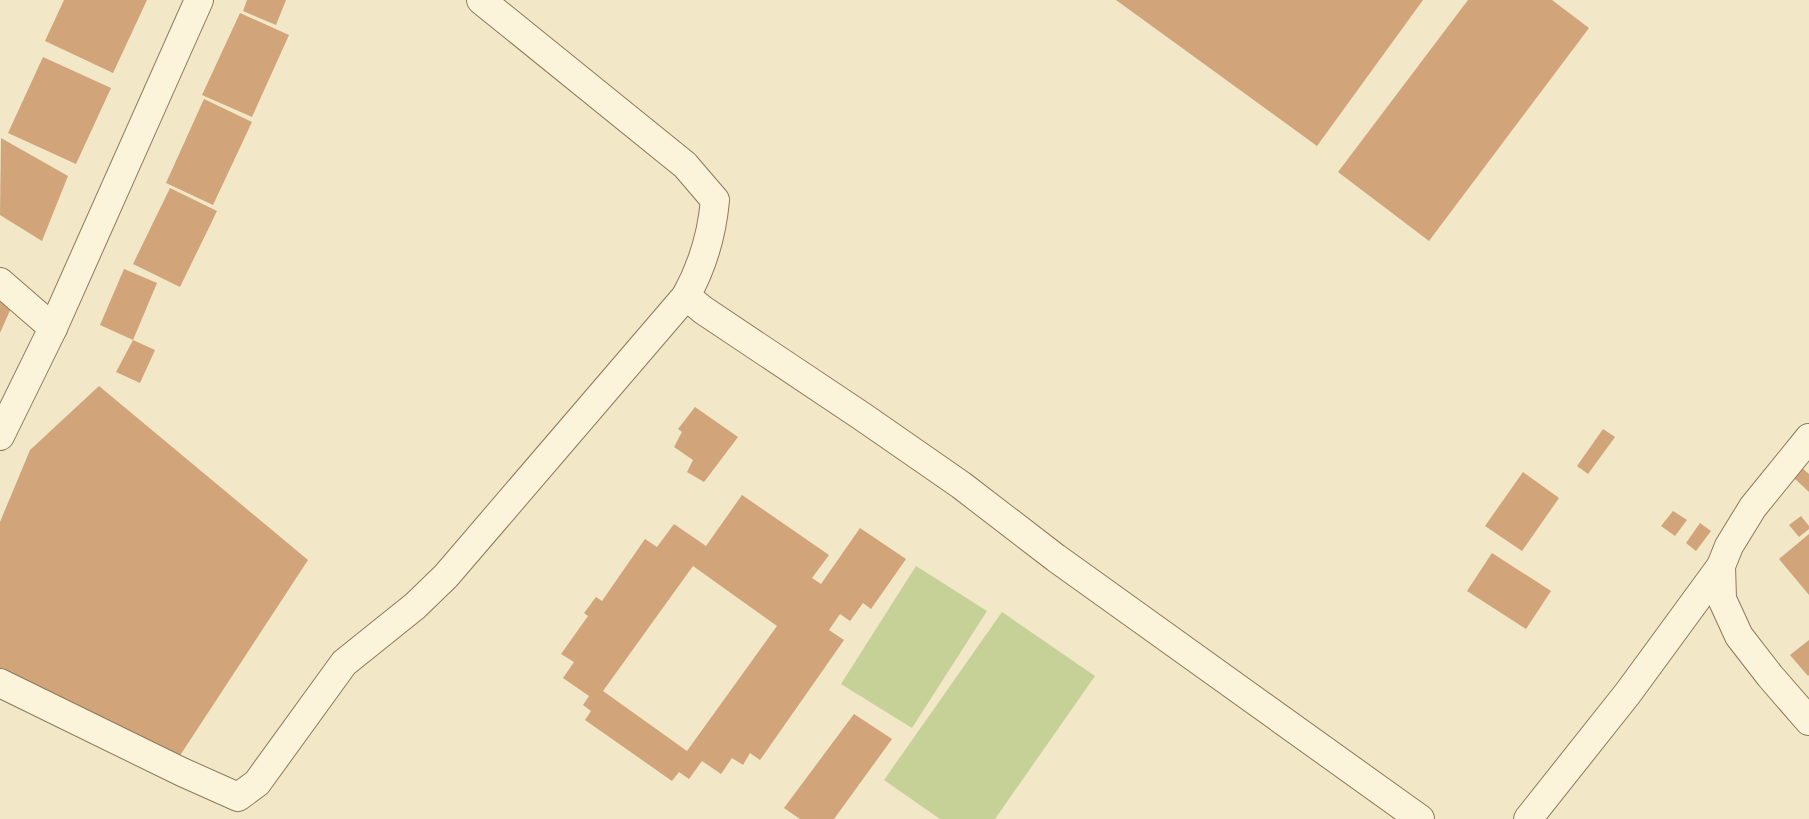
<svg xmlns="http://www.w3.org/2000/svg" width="1809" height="819" viewBox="0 0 1809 819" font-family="Merriweather,serif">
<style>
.green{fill:#c6d198}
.building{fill:#d2a479;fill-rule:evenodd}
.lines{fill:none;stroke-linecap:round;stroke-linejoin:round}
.street-casing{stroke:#8f795a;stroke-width:30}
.street{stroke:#fbf3da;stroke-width:28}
</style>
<rect width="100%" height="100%" fill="#f2e7c6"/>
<g class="green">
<path d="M916,566L987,611L912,728L841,684Z"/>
<path d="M1002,612L1095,676L995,819H940L884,780Z"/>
</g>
<g class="building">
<path d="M64,0H147L113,73L45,41Z"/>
<path d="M247,0H286L276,25L243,11Z"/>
<path d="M1116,0H1423L1317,146Z"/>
<path d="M1468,0H1552L1589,28L1429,241L1338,172Z"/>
<path d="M240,13L289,35L252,117L202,95Z"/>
<path d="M43,57L111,88L76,164L8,133Z"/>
<path d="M204,99L252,122L213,205L166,183Z"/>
<path d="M1,138L68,176L42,241L0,215Z"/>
<path d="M170,188L217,211L180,287L133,264Z"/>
<path d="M124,269L157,283L133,340L100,325Z"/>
<path d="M0,292L15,299L0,333Z"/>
<path d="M133,340L155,350L140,383L116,372Z"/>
<path d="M99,386L308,560L179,757L0,669V522L30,450Z"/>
<path d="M695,407L738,437L704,482L687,472L693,460L674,447L682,432L678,429Z"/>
<path d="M1603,429L1615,437L1588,474L1577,466Z"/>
<path d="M1801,467L1809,474V492L1793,477Z"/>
<path d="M1523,472L1559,498L1522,551L1485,526Z"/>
<path d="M742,495L829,555L812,578L821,584L860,528L906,559L871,609L863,603L850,621L840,614L829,630L844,640L760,760L750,753L743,765L732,758L721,774L702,761L689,779L679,772L672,781L585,720L591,711L583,705L589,696L563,678L574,662L561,654L588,616L584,613L596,597L602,601L645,539L657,547L674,524L706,546ZM693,566L777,626L687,751L603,691Z"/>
<path d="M1673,511L1687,520L1675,536L1661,526Z"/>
<path d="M1801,516L1809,526V529L1799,537L1789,525Z"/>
<path d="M1700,523L1711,531L1696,551L1686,543Z"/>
<path d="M1809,534V595L1779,559Z"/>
<path d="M1492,553L1551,591L1526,629L1467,591Z"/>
<path d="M1809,640V675L1808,676L1790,655Z"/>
<path d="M854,714L892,739L834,819H800L784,808Z"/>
</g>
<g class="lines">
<defs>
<g id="street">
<path d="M481,0L685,165L715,200C712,234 702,267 686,296L703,310L863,417L961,485L1056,558L1420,819"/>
<path d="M0,282L53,328"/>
<path d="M0,436L53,328L199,0"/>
<path d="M1809,438L1753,507L1729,546L1721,566L1722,599L1739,636L1770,676L1809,721"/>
<path d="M0,683L182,772L238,797L257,783L344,663L415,606L446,576L686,296"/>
<path d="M1528,819L1628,693L1721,566"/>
</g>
</defs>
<use href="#street" class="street-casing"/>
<use href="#street" class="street"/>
</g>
</svg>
